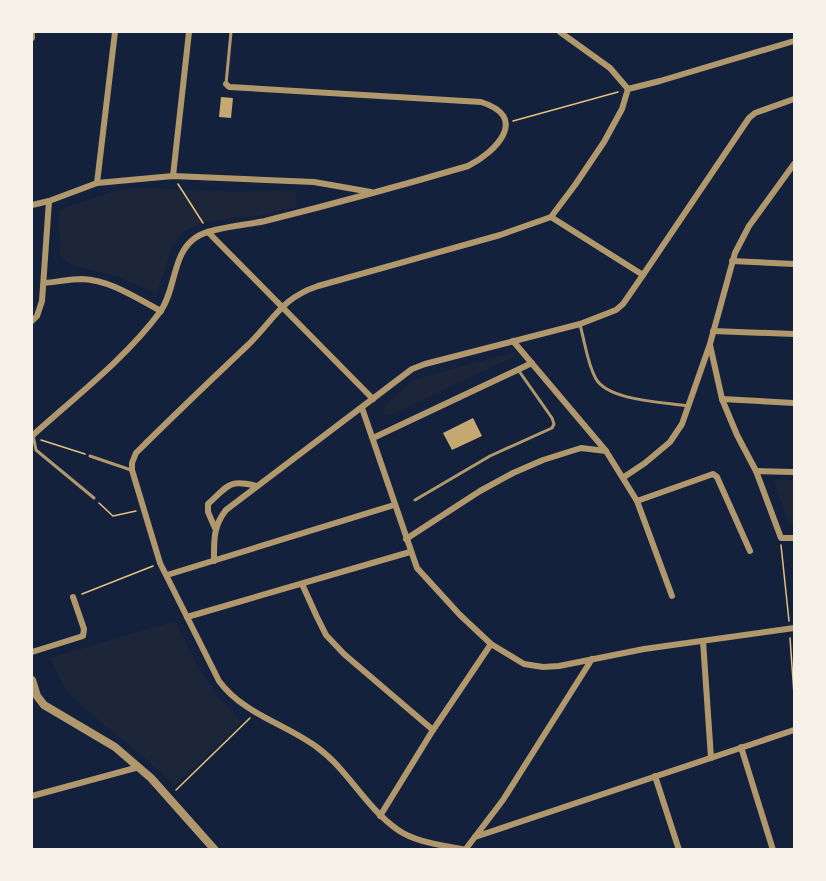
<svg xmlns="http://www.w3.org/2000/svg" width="826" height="881" viewBox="0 0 826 881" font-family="'Roboto Condensed',sans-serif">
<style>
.green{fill:#1d2539}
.building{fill:#c6a872}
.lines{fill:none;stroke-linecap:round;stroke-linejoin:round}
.path{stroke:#e5c07b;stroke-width:1.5}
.service{stroke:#b1986c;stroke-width:3}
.minor{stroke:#b1986c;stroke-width:6}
.tertiary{stroke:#b1986c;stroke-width:8}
</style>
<rect width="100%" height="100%" fill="#14213d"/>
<g class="green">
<path d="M133,188H155L233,192L296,190L297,207L256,216L208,221L186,230L173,244L157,294L120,277L71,265L60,256L59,210L111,192Z"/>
<path d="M514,352L517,355L390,415L383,413L385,406L413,380Z"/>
<path d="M774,479L794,480V525L789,524Z"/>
<path d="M175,621L197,665L219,698L242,722L175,785L138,752L97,719L65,688L50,658Z"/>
</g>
<g class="building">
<path d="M221,97L233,98L231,118L219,117Z"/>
<path d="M473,418L482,436L452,450L443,433Z"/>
</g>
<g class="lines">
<g class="path">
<path d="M513,121L618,92"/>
<path d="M178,184L203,223"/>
<path d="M41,440L85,454"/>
<path d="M99,503L113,516L136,511"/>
<path d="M781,545L789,621"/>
<path d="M82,594L153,566"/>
<path d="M790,638L794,694"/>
<path d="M176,790L250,718"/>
</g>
<g class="service">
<path d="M226,84L231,32"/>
<path d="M580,325C585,342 587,363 596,379C609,401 664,402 688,406"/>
<path d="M33,435L36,450L94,498"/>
<path d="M90,456L131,470"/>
<path d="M415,500L490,456L552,428L554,424L552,418L519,371"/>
</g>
<g class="minor">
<path d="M560,32L610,68L628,89"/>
<path d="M32,38V32"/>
<path d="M628,89L660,81L794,41"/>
<path d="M173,176L189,32"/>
<path d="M97,183L115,32"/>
<path d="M32,205L49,201L97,183L173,176L314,182L371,192"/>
<path d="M551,217L643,275"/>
<path d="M208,232L373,399"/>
<path d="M732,261L794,264"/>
<path d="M44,283C57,282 69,279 82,279C110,280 136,298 161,311"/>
<path d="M32,321L37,316L42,301L49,201"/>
<path d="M713,331L794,334"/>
<path d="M513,341L606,451"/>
<path d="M710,345L722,399L737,435L756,471L781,538H794"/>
<path d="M722,399L794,403"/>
<path d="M362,408L417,568L460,615L491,644L524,664L543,667L559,666L644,649L794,628"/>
<path d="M33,435C76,396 125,359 160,312C176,290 172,254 195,238C208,228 247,225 265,221C333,204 400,186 468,166C496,152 530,117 481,102L229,87L226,84"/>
<path d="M373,438L532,363"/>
<path d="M756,471L794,472"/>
<path d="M624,477L645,463L670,442L682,424L710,344L735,253L749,226L794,164"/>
<path d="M637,501L713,474L717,477L750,551"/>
<path d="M215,528L208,512V504C229,485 228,479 257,486"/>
<path d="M406,539L480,491L513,473L543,460L581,448L606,451L637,501L672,596"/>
<path d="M214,561C214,541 213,526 226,510L412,369L425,364L580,324L616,310L623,304L643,275L749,118L755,113L794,99"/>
<path d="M167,575L394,505"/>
<path d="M302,584L317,617L326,635L344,654L433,730"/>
<path d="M187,617L410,552"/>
<path d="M703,641L711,758"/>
<path d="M32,652L83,636L84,629L73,597"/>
<path d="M741,747L773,850"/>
<path d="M655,776L679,850"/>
<path d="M32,796L139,767"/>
<path d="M380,816L433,730L491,644"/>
<path d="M475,837L794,730"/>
<path d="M465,850C443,845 417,843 398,830C366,808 349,771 318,748C286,724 243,714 219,681L160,563L132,470V463L136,453C173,416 211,380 249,344C275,318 282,298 318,286L500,235L551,217L575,185L604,142L622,109L628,89"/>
<path d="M465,850L503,800L592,659"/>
</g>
<path class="tertiary" d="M32,680L37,696L44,705L115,747L151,778L215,850"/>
</g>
<rect width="826" height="881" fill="none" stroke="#f6f1e7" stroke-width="66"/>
</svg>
